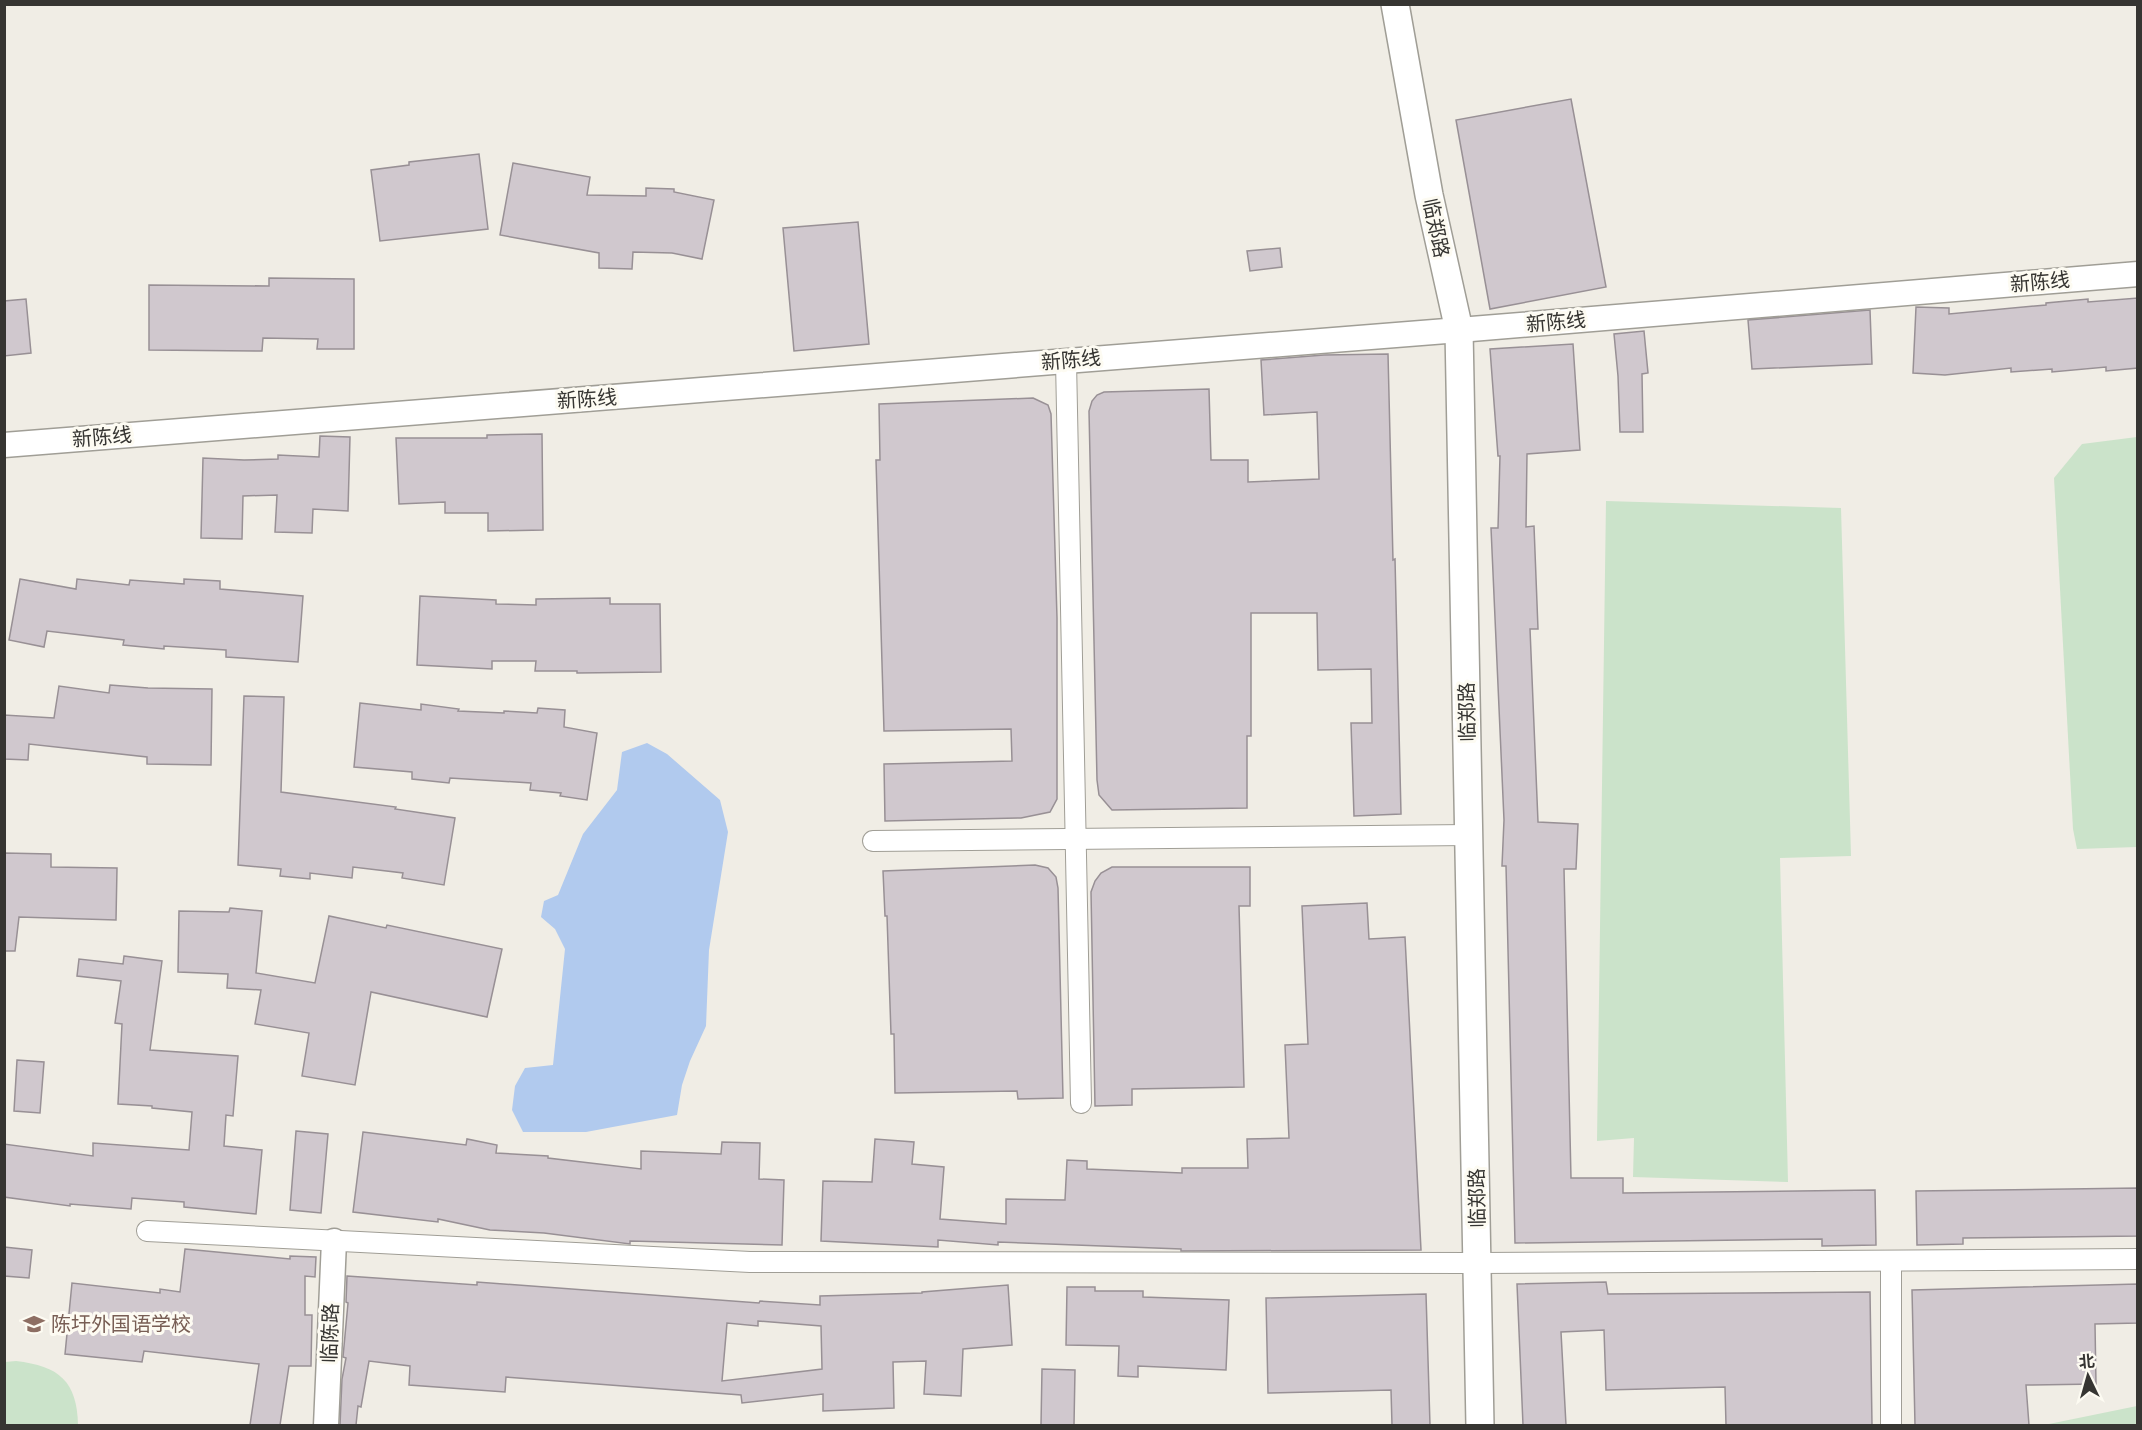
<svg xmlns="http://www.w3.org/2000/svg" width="2142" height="1430" viewBox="0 0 2142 1430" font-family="'IBM Plex Sans','Noto Sans SC',sans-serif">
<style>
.green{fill:#cbe3ca}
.water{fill:#b1caee}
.building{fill:#d0c8ce;stroke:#989095;stroke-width:1.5;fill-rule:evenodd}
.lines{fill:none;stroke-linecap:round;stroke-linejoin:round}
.minor-casing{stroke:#a09e96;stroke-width:22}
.tertiary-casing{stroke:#a09e96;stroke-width:27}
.secondary-casing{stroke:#a09e96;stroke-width:30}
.minor{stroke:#fff;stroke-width:20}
.tertiary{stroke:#fff;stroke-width:24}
.secondary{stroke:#fff;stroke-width:27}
.labels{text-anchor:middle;stroke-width:6;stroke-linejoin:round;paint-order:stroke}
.street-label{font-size:20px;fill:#363532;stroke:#fdfbf2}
.education-label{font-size:20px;fill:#785e54;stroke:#fdfbf2;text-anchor:start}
</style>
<rect width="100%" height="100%" fill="#f0ede5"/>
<g class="green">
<path d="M2137,437V847L2077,849L2073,829L2054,478L2082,444Z"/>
<path d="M1606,501L1841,508L1851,856L1780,858L1788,1182L1633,1177L1634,1138L1597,1141Z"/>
<path d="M16,1361C59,1366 77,1381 78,1425H5V1362Z"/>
<path d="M2137,1406V1425H2044Z"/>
</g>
<path class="water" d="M647,743L667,754L720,800L728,832L709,950L706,1026L690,1061L682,1085L677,1115L586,1132H523L512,1110L515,1086L525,1068L553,1065L565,949L555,929L541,917L544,901L558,895L583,834L617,790L622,752Z"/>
<g class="building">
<path d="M1571,99L1606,287L1490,309L1456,120Z"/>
<path d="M479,154L488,229L380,241L371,170L409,165V162Z"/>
<path d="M513,163L590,177L587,195L646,196V188L674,189V192L714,200L702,259L672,253L633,252L632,269L599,268V253L500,235Z"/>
<path d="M858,222L869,344L794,351L783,228Z"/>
<path d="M1280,248L1282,267L1250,271L1247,251Z"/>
<path d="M269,278L354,279V349H317L318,339L263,338L262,351L149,350V285L269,286Z"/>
<path d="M2138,298V368L2106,371V367L2052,372V369L2011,372V368L1945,375L1913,373L1916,307L1949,308V314L2046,305V303L2088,299V302Z"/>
<path d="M26,299L31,353L4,356V301Z"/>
<path d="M1870,310L1872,364L1752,369L1748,320Z"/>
<path d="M1644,331L1648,373L1642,374L1643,432H1620L1618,376L1614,334Z"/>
<path d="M1573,344L1580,450L1527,454L1526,527L1534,526L1538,629H1530L1538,822L1578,824L1576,869H1564L1571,1178H1623V1193L1875,1190L1876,1245L1822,1246V1239L1515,1243L1506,866H1502L1504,820L1491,528H1498L1500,456H1498L1490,349Z"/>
<path d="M1388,354L1393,560L1395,559L1401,814L1354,816L1351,723H1372L1371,669L1318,670L1317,613H1251V736H1247V808L1112,810L1099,795L1097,780L1089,411L1092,401L1097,395L1104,392L1209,389L1211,460H1248V482L1319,479L1317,412L1264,415L1261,360L1324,355Z"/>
<path d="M1033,398L1048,405L1051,414L1057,618V799L1050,812L1021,818L885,821L884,764L1012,761L1011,729L884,731L876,460H880L879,404Z"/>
<path d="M542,434L543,530L488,531V513H445V502L399,504L396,438H487V435Z"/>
<path d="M320,436L350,437L348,511L313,509L312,533L275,532L277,495L243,496L242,539L201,538L203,458L244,460L278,459V455L319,457Z"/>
<path d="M20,579L76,589L77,579L129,585L130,580L184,584V579L220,581V589L303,596L298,662L226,657V650L164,646V649L123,645L124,640L47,631L44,647L9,640Z"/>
<path d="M420,596L496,600V604L536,605V599L610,598V604H660L661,672L577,673V671H535L536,661H492V669L417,665Z"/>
<path d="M110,685L148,688L212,689L211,765L147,764V757L29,744L28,760L4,759V715L54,718L59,686L109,693Z"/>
<path d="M244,696L284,697L281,792L396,807L395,809L455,818L444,885L402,878L403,873L353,867L352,878L310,873V879L280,876L281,869L238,865Z"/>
<path d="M360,703L421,710V704L459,709L458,711L504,713V711L537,713L538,708L565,710L564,727L597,733L587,800L560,796L561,793L530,790L531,783L450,778L449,783L412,779V772L354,767Z"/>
<path d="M4,853L51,854V867L117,868L116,920L19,917L15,951H4Z"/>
<path d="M1035,865L1048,868L1056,877L1058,888L1063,1098L1018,1099L1017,1091L895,1093L894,1034H891L887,916H885L883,871Z"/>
<path d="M1112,867H1250V906H1239L1244,1087L1132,1089V1105L1095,1106L1091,892L1095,881L1101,873Z"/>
<path d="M1367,903L1369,939L1405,937L1421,1250L1181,1251V1249L998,1242V1245L938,1240V1247L821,1241L823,1181L872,1182L875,1139L914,1142L912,1164L944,1167L940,1219L1006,1224V1199L1065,1200L1067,1160L1087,1161V1169L1182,1173V1168H1248L1247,1139L1289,1138L1285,1045L1308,1044L1302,906Z"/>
<path d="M230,908L262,911L256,973L315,983L329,916L386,928L387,925L502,949L487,1017L371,992L355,1085L302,1076L309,1033L255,1024L261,990L227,988L228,974L178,972L179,911L229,912Z"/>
<path d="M124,956L162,961L150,1050L238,1056L233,1116L226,1115L224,1146L262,1150L256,1214L184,1207V1202L132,1198L131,1209L70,1204V1206L4,1197V1144L93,1156V1143L189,1150L192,1112L152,1108V1106L118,1104L122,1024L115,1023L121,981L77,976L79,959L123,964Z"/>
<path d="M17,1060L44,1062L40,1113L14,1111Z"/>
<path d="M296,1131L328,1134L321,1213L290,1210Z"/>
<path d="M363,1132L466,1145L467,1139L497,1145L496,1153L548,1156V1158L641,1169V1151L721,1154L722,1142L760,1143L759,1179L784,1180L782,1245L630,1241V1244L544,1233L490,1230L438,1219V1222L353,1212Z"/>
<path d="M2138,1188V1236L1963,1238V1244L1917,1245L1916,1191Z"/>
<path d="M4,1247L32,1250L29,1278L4,1276Z"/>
<path d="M185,1249L290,1259V1256L316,1257L315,1277L305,1276V1315H312L311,1366H289L280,1425H250L259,1364L144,1351L142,1362L65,1354L72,1283L160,1293V1289L180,1292Z"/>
<path d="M347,1276L477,1285V1282L759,1303L760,1301L820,1305V1296L922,1293V1292L1008,1285L1012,1345L963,1349L961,1396L924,1394L926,1361L893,1362L894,1408L823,1411V1394L742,1403L741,1395L506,1377L505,1392L409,1385L410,1366L369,1361L361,1407L358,1406L356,1425H340L342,1379L346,1358L343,1357L348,1303L346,1302ZM758,1321L821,1326L822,1369L722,1381L727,1323L758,1326Z"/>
<path d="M1606,1282L1608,1294L1870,1292L1872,1425H1726L1725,1387L1606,1390L1604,1330L1561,1332L1566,1425H1523L1517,1284Z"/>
<path d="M2138,1284V1323L2095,1324L2096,1384L2026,1385L2029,1425H1915L1912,1290Z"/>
<path d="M1067,1287H1095V1291H1143V1297L1229,1300L1226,1370L1138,1366V1377L1118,1376L1119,1346L1066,1345Z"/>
<path d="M1426,1294L1430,1425H1392L1391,1390L1268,1393L1266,1298Z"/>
<path d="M1042,1369L1075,1370L1074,1425H1041Z"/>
</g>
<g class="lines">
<defs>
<g id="minor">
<path d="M1066,361L1081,1103"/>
<path d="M873,841L1469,835"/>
<path d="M147,1231L750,1262L1478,1263L2138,1259"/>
<path d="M1891,1426V1262"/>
</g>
<g id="tertiary">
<path d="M4,445L1459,330L2138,274"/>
<path d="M326,1426L334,1241"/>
</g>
<path id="secondary" d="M1395,4L1429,195L1459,330L1480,1426"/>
</defs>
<use href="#minor" class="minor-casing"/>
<use href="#tertiary" class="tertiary-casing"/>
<use href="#secondary" class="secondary-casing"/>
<use href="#minor" class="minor"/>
<use href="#tertiary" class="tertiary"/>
<use href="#secondary" class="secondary"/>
</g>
<defs>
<symbol id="school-bare" viewBox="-9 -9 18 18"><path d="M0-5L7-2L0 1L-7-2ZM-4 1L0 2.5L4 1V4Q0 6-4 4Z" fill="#8d6e63" stroke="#fdfbf2" stroke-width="2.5" paint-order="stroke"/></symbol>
</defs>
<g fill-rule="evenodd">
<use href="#school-bare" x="19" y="1309" width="30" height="30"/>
</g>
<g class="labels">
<g class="street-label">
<text transform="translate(1436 228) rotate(78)" y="7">临郑路</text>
<text transform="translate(2040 282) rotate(-5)" y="7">新陈线</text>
<text transform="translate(1556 322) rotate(-5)" y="7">新陈线</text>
<text transform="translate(1071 360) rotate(-5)" y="7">新陈线</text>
<text transform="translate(587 399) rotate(-4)" y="7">新陈线</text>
<text transform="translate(102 437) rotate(-5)" y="7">新陈线</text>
<text transform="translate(1467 712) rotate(-91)" y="7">临郑路</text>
<text transform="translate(1477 1198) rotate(-91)" y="7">临郑路</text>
<text transform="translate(330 1333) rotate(-88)" y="7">临陈路</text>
</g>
<g class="education-label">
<text x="51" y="1331">陈圩外国语学校</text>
</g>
</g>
<rect width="2142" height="1430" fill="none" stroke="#363532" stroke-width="12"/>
<g transform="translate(2088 1376) rotate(355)" stroke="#fdfbf2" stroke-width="4.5" paint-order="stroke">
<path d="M0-4.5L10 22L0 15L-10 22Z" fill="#363532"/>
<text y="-9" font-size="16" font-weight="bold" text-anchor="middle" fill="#363532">北</text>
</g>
</svg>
